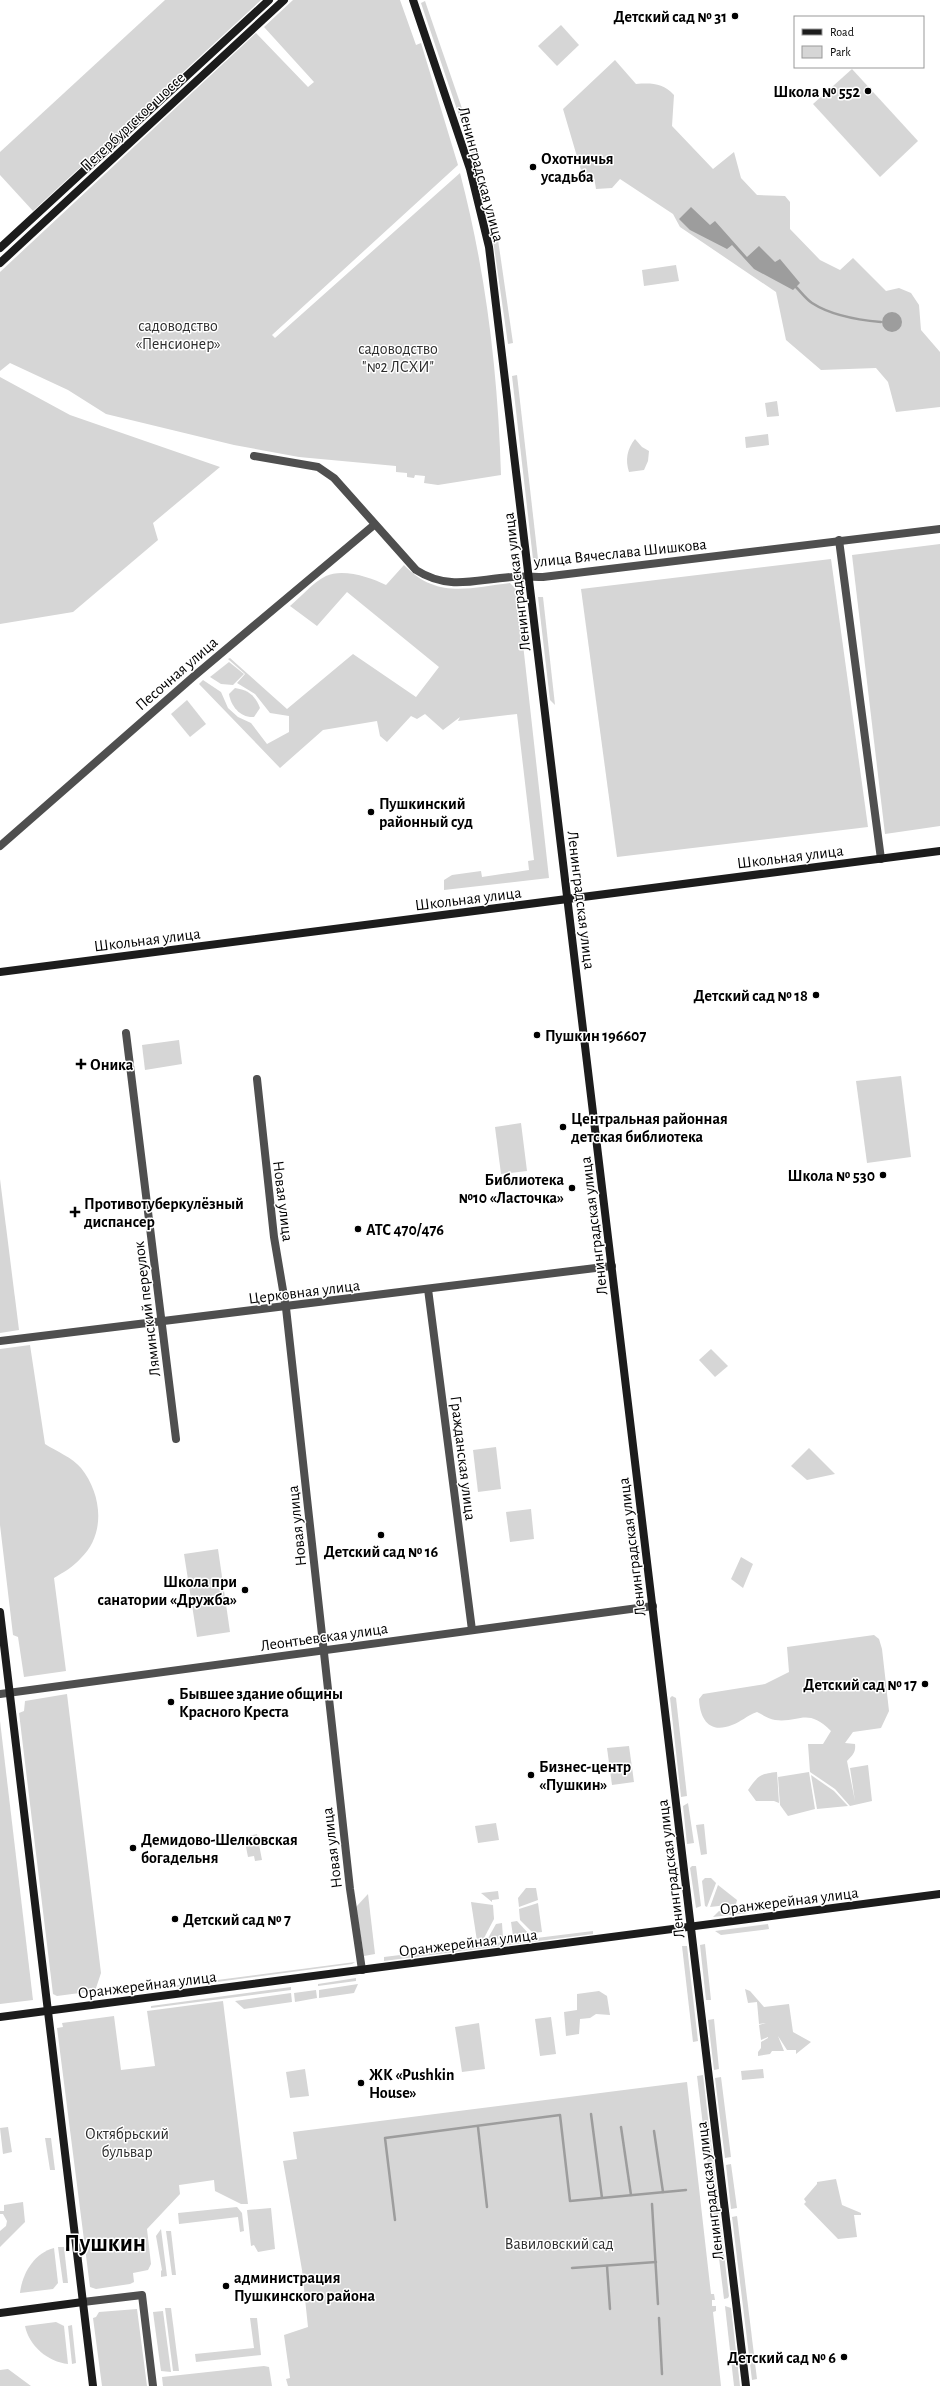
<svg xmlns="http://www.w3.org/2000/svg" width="940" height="2386" viewBox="0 0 940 2386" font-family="'Alegreya Sans',sans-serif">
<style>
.green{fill:#d6d6d6}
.water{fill:#9d9d9d}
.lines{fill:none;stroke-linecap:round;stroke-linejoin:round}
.stream{stroke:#9d9d9d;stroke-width:2.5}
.street{stroke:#4f4f4f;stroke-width:8}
.secondary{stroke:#1c1c1c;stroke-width:8}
.poi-dot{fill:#000;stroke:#fff;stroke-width:1.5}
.labels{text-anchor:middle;stroke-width:3;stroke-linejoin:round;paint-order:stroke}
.poi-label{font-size:16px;font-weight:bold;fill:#000;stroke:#fff;text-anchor:start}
.street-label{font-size:16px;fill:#000;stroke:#fff}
.park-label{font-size:16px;fill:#2d2d2d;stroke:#fff}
.town-label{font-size:24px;font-weight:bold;fill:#000;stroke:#fff}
</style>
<rect width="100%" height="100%" fill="#fff"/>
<g class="green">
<path d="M165,0H261L33,211L0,175V152Z"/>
<path d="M293,0H400L416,45L421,43L458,165L272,335L275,338L460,173C486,272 498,373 501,475L438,485L424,483L425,476L415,475L414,478L407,477V473L396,472V466L299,457L234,445L106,414L68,390L10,363L0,371V272L256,33L308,87L314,82L264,27Z"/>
<path d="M425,1L477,152L472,154L421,3Z"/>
<path d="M561,25L579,45L557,66L538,46Z"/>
<path d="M615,60L636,84C652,83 663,83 674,95L672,126L713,169L734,152L741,178L757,195L785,196L790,202V229L820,260L840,270L853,258L886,291L899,288L911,293L919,305L921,330L940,352V407L896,412L888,382L876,368L821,370L786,340L776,292L680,227L673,214L620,179L612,188L596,189L594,177H583L563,109Z"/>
<path d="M852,69L918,141L880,177L813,104Z"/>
<path d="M489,212H494L513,343L508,344Z"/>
<path d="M676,265L679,281L644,286L642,270Z"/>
<path d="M517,375L538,559H533L512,376Z"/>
<path d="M0,377L70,415L220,467L153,523L158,540L73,612L0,624Z"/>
<path d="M777,401L779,416L767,417L765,403Z"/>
<path d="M768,434L769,445L746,448L745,437Z"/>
<path d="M635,439L642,447L649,451L648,461L644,470L629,472C625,460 627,449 635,439Z"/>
<path d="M940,544V826L885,834L852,555Z"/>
<path d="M831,559L868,827L617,857L581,589Z"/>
<path d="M404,565C436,599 469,588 510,583L517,590L549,878L444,890V880L452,875L481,871L482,877L529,870L528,861L534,860L517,714L458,721L460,717L443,730L425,714L417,719L411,716L387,742L380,736L377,721L323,730L280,768L199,684L203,680L221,692L228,708L238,717L251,723L267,744L289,732V716L270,713L255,694L237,683L245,674L228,659L230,658L287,709L353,654L416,697L439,667L347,592L317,626L290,606C301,597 313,582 326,576C342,568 371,577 386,585Z"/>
<path d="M538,597H543L555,705L550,700Z"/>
<path d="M229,662L244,674L233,685L221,684L210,677Z"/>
<path d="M235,688C248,690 255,695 260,708L254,717C240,718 231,706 229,694Z"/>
<path d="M187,700L206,724L190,737L171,714Z"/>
<path d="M179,1040L182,1064L145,1070L142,1045Z"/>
<path d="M901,1076L911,1157L867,1163L856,1081Z"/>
<path d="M521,1123L527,1171L501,1174L495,1127Z"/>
<path d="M0,1179L19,1330L0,1333Z"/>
<path d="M30,1345L45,1444C56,1451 73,1458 81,1468C102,1494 106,1534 81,1558C73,1567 64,1572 54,1578L66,1671L24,1677L18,1637L13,1635L0,1525V1349Z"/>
<path d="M711,1349L728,1366L715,1377L699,1360Z"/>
<path d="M496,1447L501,1489L478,1492L473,1450Z"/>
<path d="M809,1448L835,1474L807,1480L791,1466Z"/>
<path d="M531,1509L534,1539L510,1542L506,1512Z"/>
<path d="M218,1549L230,1632L197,1637L184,1554Z"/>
<path d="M741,1557L753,1564L743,1588L731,1579Z"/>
<path d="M874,1635L879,1639L882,1649L889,1711L881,1728L853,1732L845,1743L855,1744C856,1752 853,1755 847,1761L855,1801L850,1768L868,1765L872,1801L850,1806L835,1789L810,1772L808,1744H823L831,1731C807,1707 800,1723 775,1720C769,1719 763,1715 757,1712C746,1716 741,1722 732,1725C710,1734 700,1720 699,1699L703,1694L765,1684L789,1672L787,1647Z"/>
<path d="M67,1694L101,1973L95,1991L57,1996L53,1994L19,1713L24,1711L25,1701Z"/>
<path d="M672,1696L676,1698L687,1796L681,1797L670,1698Z"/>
<path d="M0,1721L33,2000L0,2004Z"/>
<path d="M629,1746L634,1782L612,1785L607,1748Z"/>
<path d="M777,1772L779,1803L774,1801H756L748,1790C758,1776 759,1774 777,1772Z"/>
<path d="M809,1772L815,1809L788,1816L780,1805L778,1777Z"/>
<path d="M811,1775L834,1791L848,1806L817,1809Z"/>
<path d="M688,1803L694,1843L687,1844L683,1806Z"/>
<path d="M496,1823L499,1840L478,1843L475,1826Z"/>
<path d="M704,1824L707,1854L701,1855L696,1825Z"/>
<path d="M257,1834L262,1860L255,1861L254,1856L248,1857L244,1837Z"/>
<path d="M692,1866H696L701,1906L696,1908L690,1868Z"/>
<path d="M705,1878H711L716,1883L707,1907L705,1906L702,1881Z"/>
<path d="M718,1885L737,1900L736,1904L710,1907Z"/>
<path d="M526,1888H536L538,1900L519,1907L518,1898Z"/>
<path d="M498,1891L499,1899L492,1900V1902L481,1893Z"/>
<path d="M368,1894L375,1954L364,1956L356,1907Z"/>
<path d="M471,1902L493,1905L494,1919L483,1940L477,1941Z"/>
<path d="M538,1903L542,1932L533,1933L520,1920L519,1909Z"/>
<path d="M788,1903L796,1906L751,1912L750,1907Z"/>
<path d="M746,1908L747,1913L713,1917L719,1911Z"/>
<path d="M517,1921L529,1934L513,1936L511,1922Z"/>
<path d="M502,1923L503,1938L487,1940L496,1924Z"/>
<path d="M768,1924L769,1929L721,1935L715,1931Z"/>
<path d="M593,1931V1934L384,1961V1957Z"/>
<path d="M705,1944L711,2000H706L700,1945Z"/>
<path d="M682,1946H687L698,2041L693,2042Z"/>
<path d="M355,1962L352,1964L164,1989L163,1987Z"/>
<path d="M356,1978V1981L318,1986V1984Z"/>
<path d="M358,1984L354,1993L319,1998V1990Z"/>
<path d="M291,1987V1990L151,2008V2006Z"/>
<path d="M745,1989L750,1991L764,2007L789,2004L793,2032L811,2042L796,2054V2050H787L778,2036L784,2051H772L770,2054L758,2056V2052L761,2048V2042L768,2038V2037L761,2040L759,2025L766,2023L759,2024L757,2002L748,2003Z"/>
<path d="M316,1990L317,1998L295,2002L294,1993Z"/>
<path d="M599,1991L607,1996L610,2015L596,2014L590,2018L580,2019L579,2034L566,2036L564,2012L577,2010V1994Z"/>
<path d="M291,1993L292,2002L244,2009L235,2001Z"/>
<path d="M223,2001L248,2204H241L215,2191L214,2180L179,2185L180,2194L147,2229L151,2264L148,2270L133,2273L134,2282L130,2284L96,2289L90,2287L57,2028L63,2027L62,2023L114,2016L121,2070L155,2066L147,2011Z"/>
<path d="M551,2017L556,2054L540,2056L535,2019Z"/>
<path d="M714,2019L719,2069L714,2070L708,2020Z"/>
<path d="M479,2023L485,2069L462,2072L455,2027Z"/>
<path d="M305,2069L309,2096L290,2098L286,2072Z"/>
<path d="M763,2069L764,2078L742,2080L741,2071Z"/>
<path d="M703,2075L729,2296L728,2298L724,2299L697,2076Z"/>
<path d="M721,2077L731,2157L725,2158L715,2078Z"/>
<path d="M687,2082L711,2294H714L715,2300H712V2306H716V2311L713,2312L721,2386H288L286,2379L290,2378L284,2335L308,2327L302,2270L283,2161L297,2159L293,2132Z"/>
<path d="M8,2127L12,2152L3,2154L0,2128Z"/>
<path d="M45,2138H51L55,2170H50Z"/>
<path d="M731,2164L737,2208L731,2209L726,2165Z"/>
<path d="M836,2179L842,2205L861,2213V2215H854L857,2237L838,2239L804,2204L806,2202L804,2199L817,2184V2182Z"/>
<path d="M23,2202L25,2222L0,2247V2231L6,2226L7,2221L3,2214H0V2211H4V2205Z"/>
<path d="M237,2207L242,2213L244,2231L240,2232L238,2217L179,2224L178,2213Z"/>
<path d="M271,2208L275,2249L258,2252L254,2245L251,2246L247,2210Z"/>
<path d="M737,2216L757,2379L752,2380L732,2217Z"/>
<path d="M161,2229L167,2276L161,2277V2271L162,2270L156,2236Z"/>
<path d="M166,2231H171L176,2275H172Z"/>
<path d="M58,2247H64L68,2283H63Z"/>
<path d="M54,2248L58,2283L53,2289L20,2293C22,2274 34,2253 54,2248Z"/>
<path d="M725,2306L731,2308L740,2386H734Z"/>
<path d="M165,2308H171L179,2371H173Z"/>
<path d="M137,2309L147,2386H102L93,2318L96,2317L99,2312Z"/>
<path d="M163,2311L171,2372L161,2371L153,2312Z"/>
<path d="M250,2318H257L261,2355L196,2362L195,2354L254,2348Z"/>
<path d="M56,2322L64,2326L68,2364C48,2362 29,2346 25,2326Z"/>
<path d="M72,2325L76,2363L72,2364L68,2326Z"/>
<path d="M264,2366L269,2367L272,2386H163L162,2377Z"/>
<path d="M8,2369L31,2386H0V2370Z"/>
</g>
<g class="water">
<path d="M691,207L710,225L715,221L747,257L759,246L775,262L780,259L800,283L793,290L754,269L732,245L727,249L690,230L679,219Z"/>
<circle cx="892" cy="322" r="10"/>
</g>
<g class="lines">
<g class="stream">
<path d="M796,287C801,292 806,299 812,303C832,316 858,320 881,322"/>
<path d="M591,2114L602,2198"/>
<path d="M478,2127L487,2207"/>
<path d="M621,2127L631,2195"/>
<path d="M654,2131L663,2192"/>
<path d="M652,2204L658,2304"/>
<path d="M395,2220L385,2138L560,2115L570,2201L686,2190"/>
<path d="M607,2266L610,2309"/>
<path d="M572,2268L656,2262"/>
<path d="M659,2318L662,2374"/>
</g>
<g class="street">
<path d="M254,456L318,467L334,478L416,570C449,591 476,579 512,577C522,576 533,577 543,577L940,529"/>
<path d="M839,540L881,859"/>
<path d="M0,846L193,677L374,525"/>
<path d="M126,1033L176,1439"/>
<path d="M257,1079L274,1237L286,1308L350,1889L362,1970"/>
<path d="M428,1289L472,1630"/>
<path d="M0,1341L612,1266"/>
<path d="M0,1694L653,1606"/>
<path d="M83,2302L142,2295L153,2386"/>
</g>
<g class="secondary">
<path d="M413,0L470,169L489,247L746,2386"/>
<path d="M0,248L269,0"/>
<path d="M0,263L284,0"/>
<path d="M0,972L940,851"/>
<path d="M0,1612L93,2386"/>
<path d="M0,2017L940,1894"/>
<path d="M0,2313L83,2302"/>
</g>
</g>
<g class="poi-dot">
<circle cx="735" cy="16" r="4"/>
<circle cx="868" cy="91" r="4"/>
<circle cx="533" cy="167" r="4"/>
<circle cx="371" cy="812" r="4"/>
<circle cx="816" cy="995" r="4"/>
<circle cx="537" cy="1035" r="4"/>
<path d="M79 1058h4v4h4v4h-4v4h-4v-4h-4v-4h4z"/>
<circle cx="563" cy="1127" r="4"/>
<circle cx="883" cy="1175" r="4"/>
<circle cx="572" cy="1188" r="4"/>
<path d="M73 1206h4v4h4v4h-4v4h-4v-4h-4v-4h4z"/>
<circle cx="358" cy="1229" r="4"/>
<circle cx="381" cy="1535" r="4"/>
<circle cx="245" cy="1590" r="4"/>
<circle cx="925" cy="1684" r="4"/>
<circle cx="171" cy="1702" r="4"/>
<circle cx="531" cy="1775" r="4"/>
<circle cx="133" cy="1848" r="4"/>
<circle cx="175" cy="1919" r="4"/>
<circle cx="361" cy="2083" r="4"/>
<circle cx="226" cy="2286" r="4"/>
<circle cx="844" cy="2357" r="4"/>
</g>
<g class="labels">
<g class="poi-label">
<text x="727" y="22" text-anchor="end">Детский сад № 31</text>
<text x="860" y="97" text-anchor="end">Школа № 552</text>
<text x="541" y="164">Охотничья<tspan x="541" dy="18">усадьба</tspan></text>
<text x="379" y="809">Пушкинский<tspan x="379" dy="18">районный суд</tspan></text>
<text x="808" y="1001" text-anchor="end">Детский сад № 18</text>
<text x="545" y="1041">Пушкин 196607</text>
<text x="90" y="1070">Оника</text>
<text x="571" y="1124">Центральная районная<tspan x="571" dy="18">детская библиотека</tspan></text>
<text x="875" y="1181" text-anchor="end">Школа № 530</text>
<text x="564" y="1185" text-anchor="end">Библиотека<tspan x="564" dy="18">№10 «Ласточка»</tspan></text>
<text x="84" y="1209">Противотуберкулёзный<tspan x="84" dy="18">диспансер</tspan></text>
<text x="366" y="1235">АТС 470/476</text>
<text x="381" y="1557" text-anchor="middle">Детский сад № 16</text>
<text x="237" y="1587" text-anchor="end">Школа при<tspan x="237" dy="18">санатории «Дружба»</tspan></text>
<text x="917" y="1690" text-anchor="end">Детский сад № 17</text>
<text x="179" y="1699">Бывшее здание общины<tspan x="179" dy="18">Красного Креста</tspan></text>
<text x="539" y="1772">Бизнес-центр<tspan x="539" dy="18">«Пушкин»</tspan></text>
<text x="141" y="1845">Демидово-Шелковская<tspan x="141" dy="18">богадельня</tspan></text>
<text x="183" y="1925">Детский сад № 7</text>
<text x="369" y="2080">ЖК «Pushkin<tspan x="369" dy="18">House»</tspan></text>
<text x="234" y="2283">администрация<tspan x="234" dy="18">Пушкинского района</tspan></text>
<text x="836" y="2363" text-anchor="end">Детский сад № 6</text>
</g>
<g class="street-label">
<text transform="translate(132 121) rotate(-43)" y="6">Петербургское шоссе</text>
<text transform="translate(482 174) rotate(75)" y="6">Ленинградская улица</text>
<text transform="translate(620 552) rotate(-6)" y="6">улица Вячеслава Шишкова</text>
<text transform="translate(516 582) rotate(-97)" y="6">Ленинградская улица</text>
<text transform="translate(176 673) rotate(-41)" y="6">Песочная улица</text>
<text transform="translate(790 856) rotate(-7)" y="6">Школьная улица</text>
<text transform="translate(468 898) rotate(-7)" y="6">Школьная улица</text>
<text transform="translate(582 900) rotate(83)" y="6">Ленинградская улица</text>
<text transform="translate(147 939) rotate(-7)" y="6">Школьная улица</text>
<text transform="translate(284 1201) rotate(83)" y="6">Новая улица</text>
<text transform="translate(593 1226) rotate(-97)" y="6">Ленинградская улица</text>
<text transform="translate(304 1291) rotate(-7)" y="6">Церковная улица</text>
<text transform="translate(146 1309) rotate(-97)" y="6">Ляминский переулок</text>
<text transform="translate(464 1458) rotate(83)" y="6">Гражданская улица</text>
<text transform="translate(296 1526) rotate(-96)" y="6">Новая улица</text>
<text transform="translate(631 1547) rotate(-97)" y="6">Ленинградская улица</text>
<text transform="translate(324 1636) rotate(-8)" y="6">Леонтьевская улица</text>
<text transform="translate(331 1848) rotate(-97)" y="6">Новая улица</text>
<text transform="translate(670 1869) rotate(-97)" y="6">Ленинградская улица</text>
<text transform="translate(789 1900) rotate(-7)" y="6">Оранжерейная улица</text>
<text transform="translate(468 1942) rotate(-7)" y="6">Оранжерейная улица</text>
<text transform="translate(147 1984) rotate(-7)" y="6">Оранжерейная улица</text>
<text transform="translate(709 2191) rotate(-97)" y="6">Ленинградская улица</text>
</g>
<g class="park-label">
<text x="178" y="331">садоводство<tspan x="178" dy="18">«Пенсионер»</tspan></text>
<text x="398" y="354">садоводство<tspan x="398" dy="18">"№2 ЛСХИ"</tspan></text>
<text x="127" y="2139">Октябрьский<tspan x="127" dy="18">бульвар</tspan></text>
<text x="559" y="2249">Вавиловский сад</text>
</g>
<g class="town-label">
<text x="105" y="2251">Пушкин</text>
</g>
</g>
<rect x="794" y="16" width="130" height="52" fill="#ffffff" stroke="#999999"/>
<rect x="802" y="29" width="20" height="6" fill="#1c1c1c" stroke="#999999"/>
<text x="830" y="36" font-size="12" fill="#000000">Road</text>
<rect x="802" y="46" width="20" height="12" fill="#d6d6d6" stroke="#999999"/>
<text x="830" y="56" font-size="12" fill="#000000">Park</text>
</svg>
